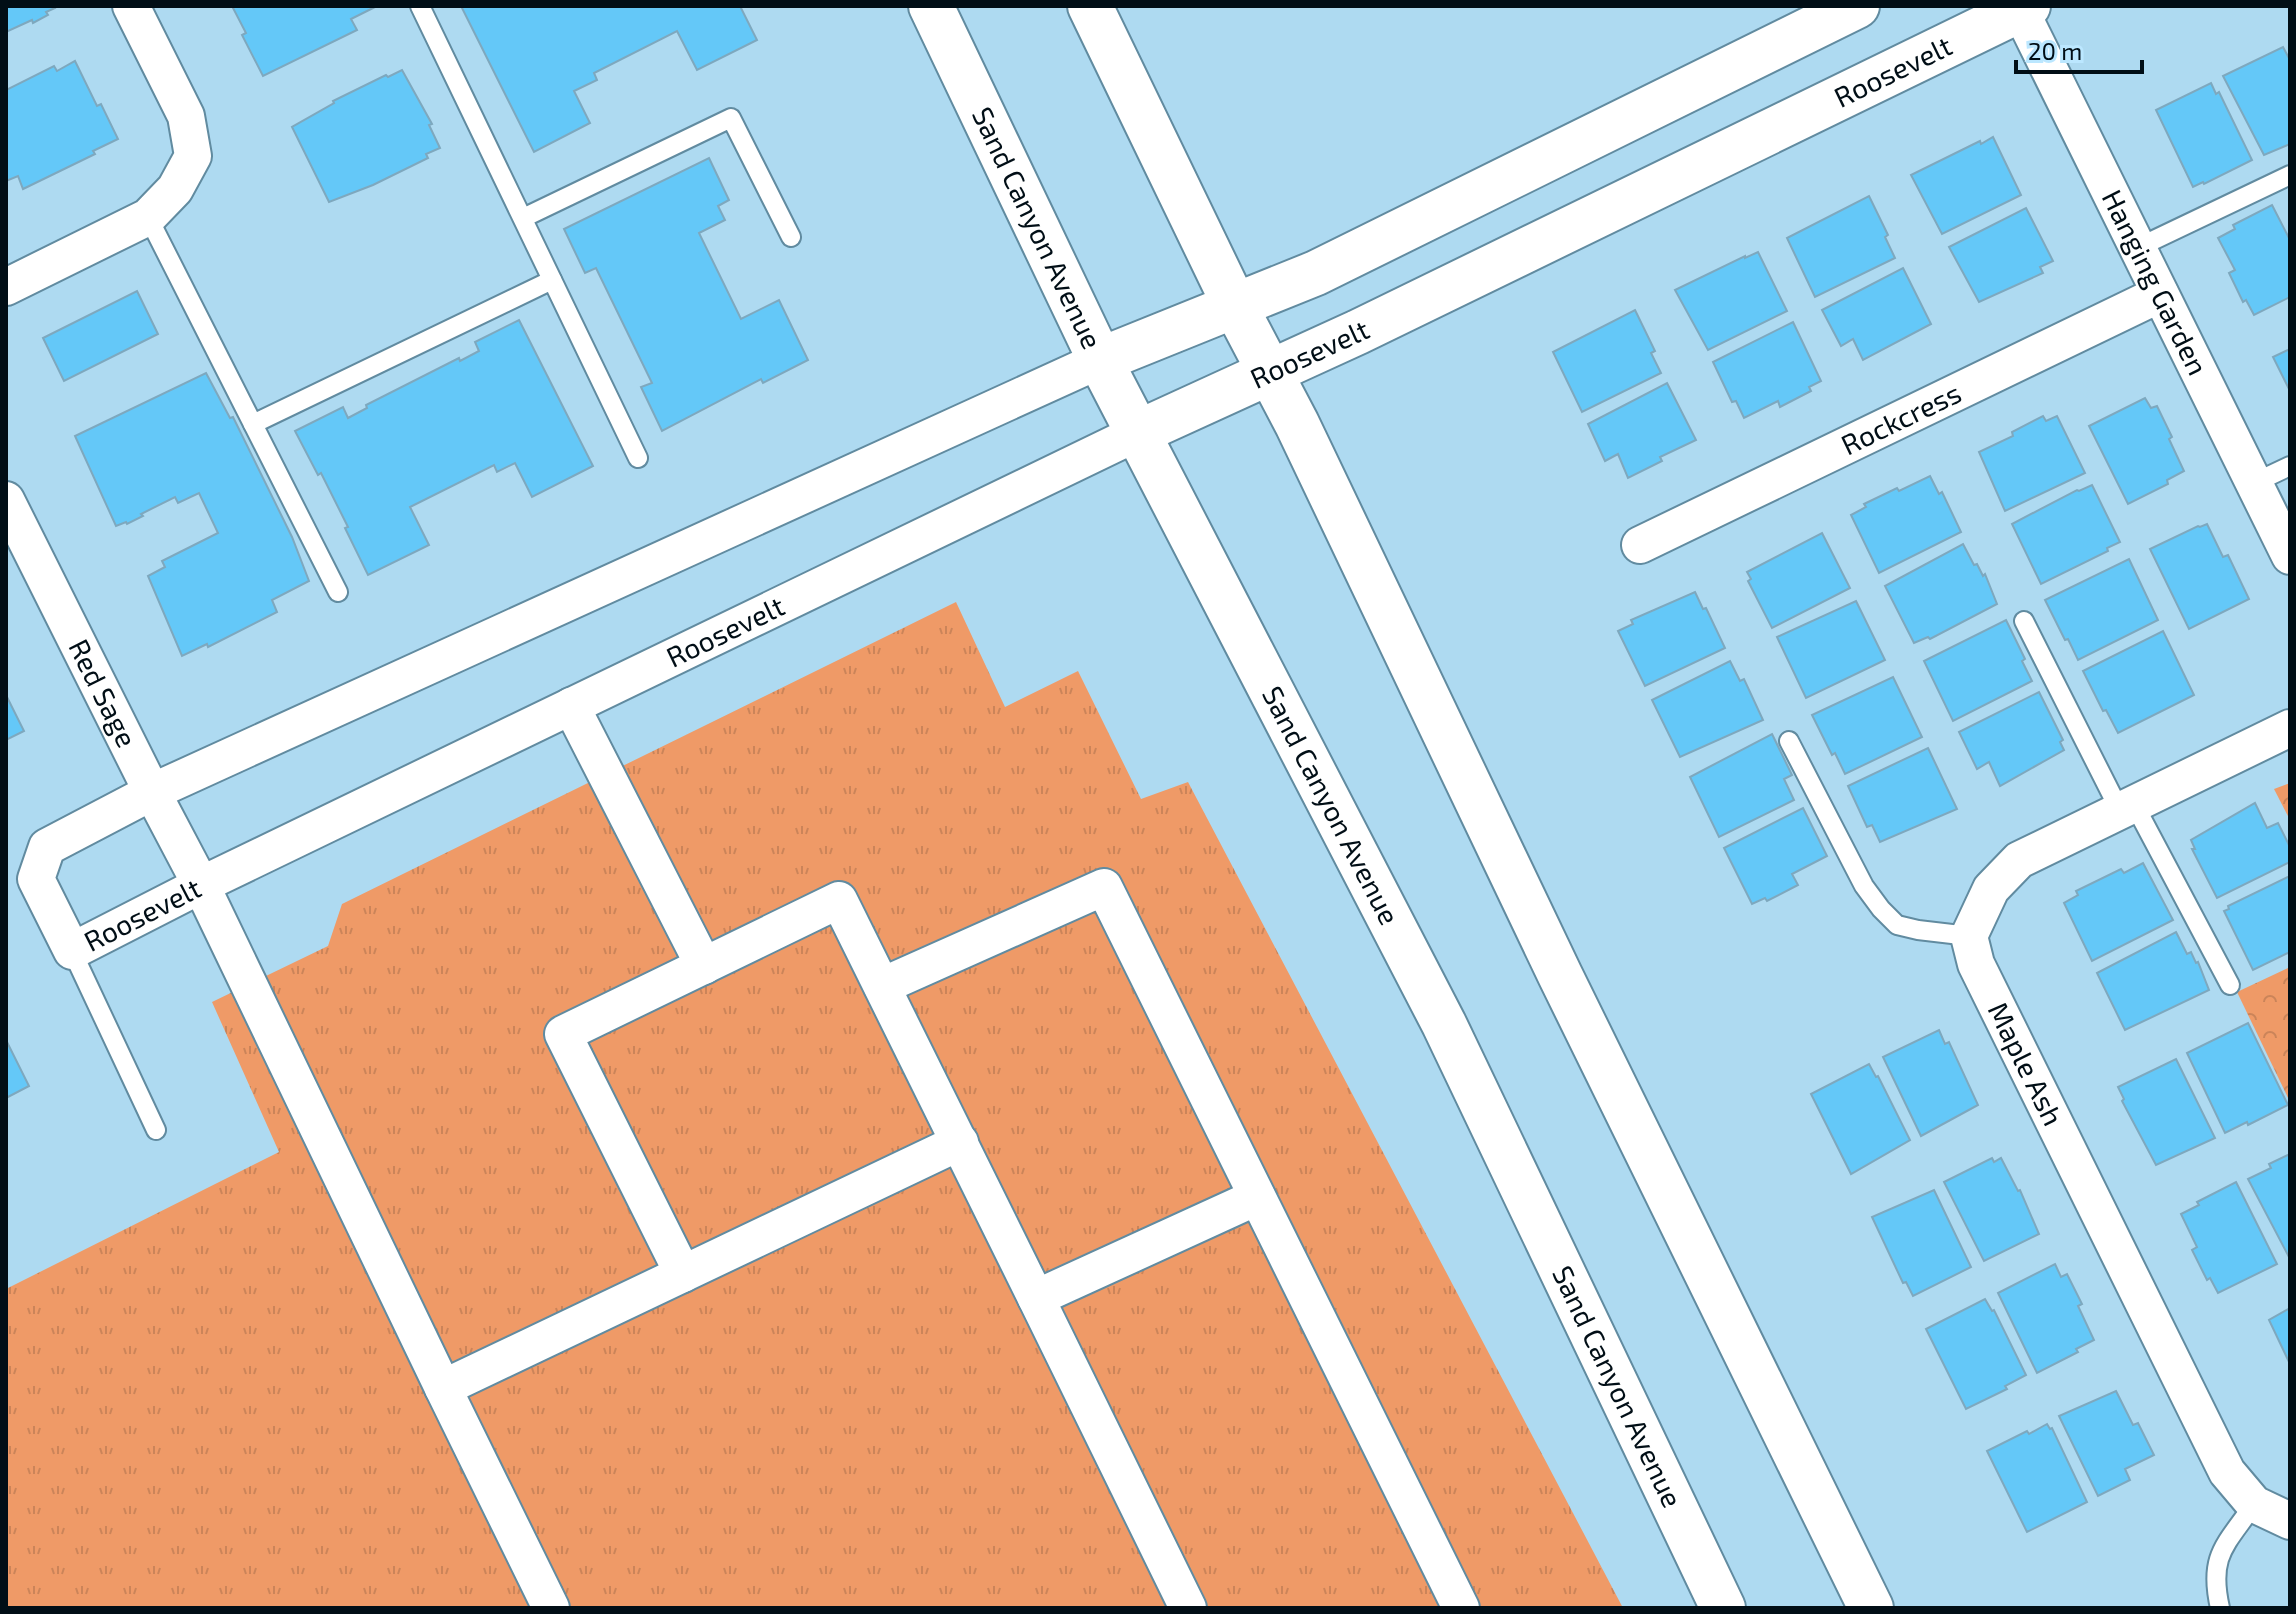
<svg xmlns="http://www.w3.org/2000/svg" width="2296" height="1614" viewBox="0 0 2296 1614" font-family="'Exo 2',sans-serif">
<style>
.grass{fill:url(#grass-tufts)}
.forest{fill:url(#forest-crowns)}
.building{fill:#64c8f8;stroke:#7ea8be;stroke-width:2}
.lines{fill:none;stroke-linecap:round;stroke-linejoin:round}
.service-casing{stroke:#618ba0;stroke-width:22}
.minor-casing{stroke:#618ba0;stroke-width:40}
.tertiary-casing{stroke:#618ba0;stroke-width:48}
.secondary-casing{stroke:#618ba0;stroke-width:48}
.service{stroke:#fff;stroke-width:18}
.minor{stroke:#fff;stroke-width:36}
.tertiary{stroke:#fff;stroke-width:44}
.secondary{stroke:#fff;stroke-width:44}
.labels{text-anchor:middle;stroke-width:8;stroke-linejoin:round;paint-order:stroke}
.street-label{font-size:28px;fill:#010e16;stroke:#bbe7ff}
</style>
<defs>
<pattern id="grass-tufts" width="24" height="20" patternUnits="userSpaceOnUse" patternTransform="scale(2)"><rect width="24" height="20" fill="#ef9a67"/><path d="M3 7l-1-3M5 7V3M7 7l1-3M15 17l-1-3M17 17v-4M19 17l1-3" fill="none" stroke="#cb8459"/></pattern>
<pattern id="forest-crowns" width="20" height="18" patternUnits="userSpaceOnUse" patternTransform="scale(2)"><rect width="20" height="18" fill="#ef9a67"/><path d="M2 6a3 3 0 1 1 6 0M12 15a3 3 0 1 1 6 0" fill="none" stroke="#cb8459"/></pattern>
</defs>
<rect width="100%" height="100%" fill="#aedaf1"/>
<path class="grass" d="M956,602L1005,707L1078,671L1141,799L1188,782L1623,1608H6V1289L279,1152L212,1002L328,946L342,904Z"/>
<g class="forest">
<path d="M2290,783V820L2274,789Z"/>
<path d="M2290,967V1102L2237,992Z"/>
</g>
<g class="building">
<path d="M6,6H54L55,8L46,12L48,15L33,23L32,20L6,32Z"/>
<path d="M232,6H377L351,19L357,30L263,76L242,35L246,33Z"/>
<path d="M461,6H740L757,40L697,70L677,31L594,73L597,80L574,91L590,123L534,152Z"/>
<path d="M2283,47L2290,60V144L2264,155L2223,76Z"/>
<path d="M75,61L97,106L101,104L118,139L93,151L95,154L23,189L18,176L6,181V90L54,66L57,71Z"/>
<path d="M402,70L432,124L429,125L440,148L426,154L428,158L373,185L329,202L292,127L334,103L333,101L386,75L388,77Z"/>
<path d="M2211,83L2216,94L2219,92L2252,160L2204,184L2203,182L2193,187L2156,110Z"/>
<path d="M1993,137L2021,195L1942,234L1911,175L1980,141L1981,144Z"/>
<path d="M709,158L729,200L718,206L725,220L699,233L741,319L779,300L808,360L763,383L761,379L662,431L641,387L652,383L596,268L585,273L564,229Z"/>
<path d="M1869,196L1888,235L1885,237L1895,258L1815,297L1787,238Z"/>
<path d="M2272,205L2290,240V297L2254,315L2246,300L2243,302L2229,273L2235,270L2218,238L2235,229L2233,225Z"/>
<path d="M2026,208L2053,261L2040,267L2043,273L1979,302L1949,247Z"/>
<path d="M1758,252L1787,311L1708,350L1675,290L1745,256V258Z"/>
<path d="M1903,268L1931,324L1863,360L1853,339L1841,346L1822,310Z"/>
<path d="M137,291L158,334L64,381L43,338Z"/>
<path d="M1635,310L1655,351L1651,353L1661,373L1582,412L1553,352Z"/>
<path d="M519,320L593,466L532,497L515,463L497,472L494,465L410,507L429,545L368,575L345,528L348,527L321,473L318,475L295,431L343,407L348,418L367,408L366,405L459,358L460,361L479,351L475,342Z"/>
<path d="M1793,322L1821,381L1809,387L1811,391L1780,407L1778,401L1744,418L1736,401L1732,402L1713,362Z"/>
<path d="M2290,349V389H2289L2273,357Z"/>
<path d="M206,373L230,418L233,417L292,537L309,581L272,600L277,612L208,647L207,644L182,656L148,576L165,567L162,561L218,533L199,493L178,503L175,497L141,514L143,516L127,524L126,522L116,526L75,436Z"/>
<path d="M1667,383L1696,440L1660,457L1662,461L1628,478L1618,454L1605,461L1588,424Z"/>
<path d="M2145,398L2151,408L2157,406L2172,437L2169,439L2184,471L2167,480L2168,484L2128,504L2089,426Z"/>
<path d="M2043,416L2046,421L2057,416L2085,473L2005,511L1979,452L2013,436L2012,432Z"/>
<path d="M1930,476L1939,494L1942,492L1961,532L1879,573L1851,515L1866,507L1864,504L1897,488L1899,491Z"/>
<path d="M2092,485L2120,542L2107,548L2108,551L2041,584L2012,524L2077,490L2079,491Z"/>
<path d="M2207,524L2223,557L2228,555L2249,599L2189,629L2150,549L2198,526L2200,527Z"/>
<path d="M1822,533L1850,588L1772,628L1748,581L1751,579L1747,572Z"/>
<path d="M1963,544L1974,565L1977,564L1983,576L1985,574L1997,604L1930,639L1928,637L1914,643L1885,586Z"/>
<path d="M2129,559L2158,620L2078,660L2068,639L2065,640L2045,600Z"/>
<path d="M1695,592L1703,609L1706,608L1725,648L1645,686L1618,631L1633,624L1631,620Z"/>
<path d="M1856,601L1885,660L1806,698L1777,637Z"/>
<path d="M2006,620L2025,659L2022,661L2032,681L1953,721L1924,661Z"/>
<path d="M2163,631L2194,695L2118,733L2106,710L2103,711L2083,671Z"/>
<path d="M1730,661L1740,681L1744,679L1763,720L1680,757L1652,700Z"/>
<path d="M1893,677L1922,737L1845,774L1835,753L1832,755L1812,715Z"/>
<path d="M2039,692L2063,740L2060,742L2064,750L2000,786L1989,762L1977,769L1959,732Z"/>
<path d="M6,695L24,731L6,740Z"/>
<path d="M1772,734L1792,775L1784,779L1794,800L1719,837L1690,777Z"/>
<path d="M1928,748L1957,809L1880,842L1872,825L1867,827L1848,786Z"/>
<path d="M2255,803L2267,828L2278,823L2290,847V862L2217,898L2192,849H2195L2191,840Z"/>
<path d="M1803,808L1827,856L1792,874L1798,885L1767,901L1765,898L1752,904L1724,848Z"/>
<path d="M2143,863L2173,920L2092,961L2064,903L2078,895L2076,891L2121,869L2124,873Z"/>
<path d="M2290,876V952L2253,970L2224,911L2229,909L2228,906Z"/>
<path d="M2176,932L2187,954L2191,952L2196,963L2198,962L2209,990L2125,1030L2097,973Z"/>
<path d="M2248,1023L2288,1105L2248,1125L2247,1122L2225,1133L2187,1053Z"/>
<path d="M1939,1030L1945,1044L1949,1042L1978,1105L1921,1136L1883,1057Z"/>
<path d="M6,1040L29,1086L6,1098Z"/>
<path d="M2176,1059L2215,1138L2156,1165L2122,1101L2124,1099L2118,1087Z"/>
<path d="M1869,1064L1876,1077L1878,1076L1910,1140L1851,1174L1811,1094Z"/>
<path d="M2290,1154V1256L2289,1257L2248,1179L2271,1168L2269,1164Z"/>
<path d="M1992,1158L1994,1162L2001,1158L2018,1191L2020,1190L2039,1234L1984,1261L1944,1182Z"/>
<path d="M2236,1182L2277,1264L2218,1293L2210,1278L2207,1280L2192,1250L2197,1247L2181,1214L2199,1205L2197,1202Z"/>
<path d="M1934,1190L1971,1267L1913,1296L1906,1282L1903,1283L1872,1217Z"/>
<path d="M2055,1264L2061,1277L2067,1274L2082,1304L2078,1306L2094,1340L2076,1349L2078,1352L2037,1373L1998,1293Z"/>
<path d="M1985,1299L1992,1311L1994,1310L2026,1375L2005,1386L2007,1389L1966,1409L1926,1329Z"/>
<path d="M2290,1308V1364L2269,1320Z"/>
<path d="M2116,1391L2133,1425L2138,1423L2154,1455L2125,1469L2130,1480L2098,1496L2059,1416Z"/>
<path d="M2047,1424L2050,1429L2052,1428L2087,1502L2027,1532L1987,1451L2027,1431L2029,1434Z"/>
</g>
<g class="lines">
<defs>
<g id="service">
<path d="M420,6L638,458"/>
<path d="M148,217L338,592"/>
<path d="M523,218L731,118L791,237"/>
<path d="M2137,248L2290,175"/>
<path d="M253,424L552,280"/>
<path d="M2254,483L2290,466"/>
<path d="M2024,621L2120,811"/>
<path d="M1789,741L1864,886L1881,909L1897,925L1918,930L1969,936"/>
<path d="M2134,804L2230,985"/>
<path d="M72,951L156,1130"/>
<path d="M2220,1608C2208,1555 2226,1545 2254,1504"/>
</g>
<g id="minor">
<path id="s1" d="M2020,10L2290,556"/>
<path d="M6,287L148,217L175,189L193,156L186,116L131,6"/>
<path id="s2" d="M1100,360L152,792L47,847L36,879L72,951L201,885L1137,433"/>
<path id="s3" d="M6,500L152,792L201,885L443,1388L960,1142"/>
<path id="s4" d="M1640,545L2160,294"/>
<path d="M571,706L704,966"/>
<path id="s5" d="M2290,728L2019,860L1991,889L1969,936L1976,964L2227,1472L2254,1504L2290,1521"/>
<path d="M882,986L1104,887L1461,1608"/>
<path d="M683,1274L563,1034L839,900L1036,1298"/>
<path d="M443,1388L551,1608"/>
<path d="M1188,1608L1036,1298L1257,1197"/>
</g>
<g id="tertiary">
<path d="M1100,360L1316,273L1857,6"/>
<path id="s6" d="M1137,433L1358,332L2028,6"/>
</g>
<g id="secondary">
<path id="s7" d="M931,6L1100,360L1444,1024L1723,1608"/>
<path d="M1090,6L1235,306L1297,424L1560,975L1871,1608"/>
</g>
</defs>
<use href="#service" class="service-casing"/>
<use href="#minor" class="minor-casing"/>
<use href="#tertiary" class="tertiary-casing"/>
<use href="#secondary" class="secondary-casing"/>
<use href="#service" class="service"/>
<use href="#minor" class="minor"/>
<use href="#tertiary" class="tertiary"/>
<use href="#secondary" class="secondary"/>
</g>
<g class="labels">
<g class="street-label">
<text dy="10" stroke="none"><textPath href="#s6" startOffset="838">Roosevelt</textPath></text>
<text dy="10" stroke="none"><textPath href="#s7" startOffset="246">Sand Canyon Avenue</textPath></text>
<text dy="10" stroke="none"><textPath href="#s1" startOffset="304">Hanging Garden</textPath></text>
<text dy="10" stroke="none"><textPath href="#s6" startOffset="190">Roosevelt</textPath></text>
<text dy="10" stroke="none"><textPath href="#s4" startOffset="290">Rockcress</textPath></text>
<text dy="10" stroke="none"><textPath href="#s2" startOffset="2002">Roosevelt</textPath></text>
<text dy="10" stroke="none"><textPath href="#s3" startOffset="216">Red Sage</textPath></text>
<text dy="10" stroke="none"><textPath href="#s7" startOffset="894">Sand Canyon Avenue</textPath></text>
<text dy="10" stroke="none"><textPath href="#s2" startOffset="1354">Roosevelt</textPath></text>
<text dy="10" stroke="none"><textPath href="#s5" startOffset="534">Maple Ash</textPath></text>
<text dy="10" stroke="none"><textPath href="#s7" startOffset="1542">Sand Canyon Avenue</textPath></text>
</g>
</g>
<rect width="2296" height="1614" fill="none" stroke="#010e16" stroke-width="16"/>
<path d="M2016 60v12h126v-12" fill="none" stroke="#010e16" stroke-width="4"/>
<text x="2028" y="60" font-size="24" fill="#010e16" stroke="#bbe7ff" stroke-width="6" paint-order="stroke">20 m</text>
</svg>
